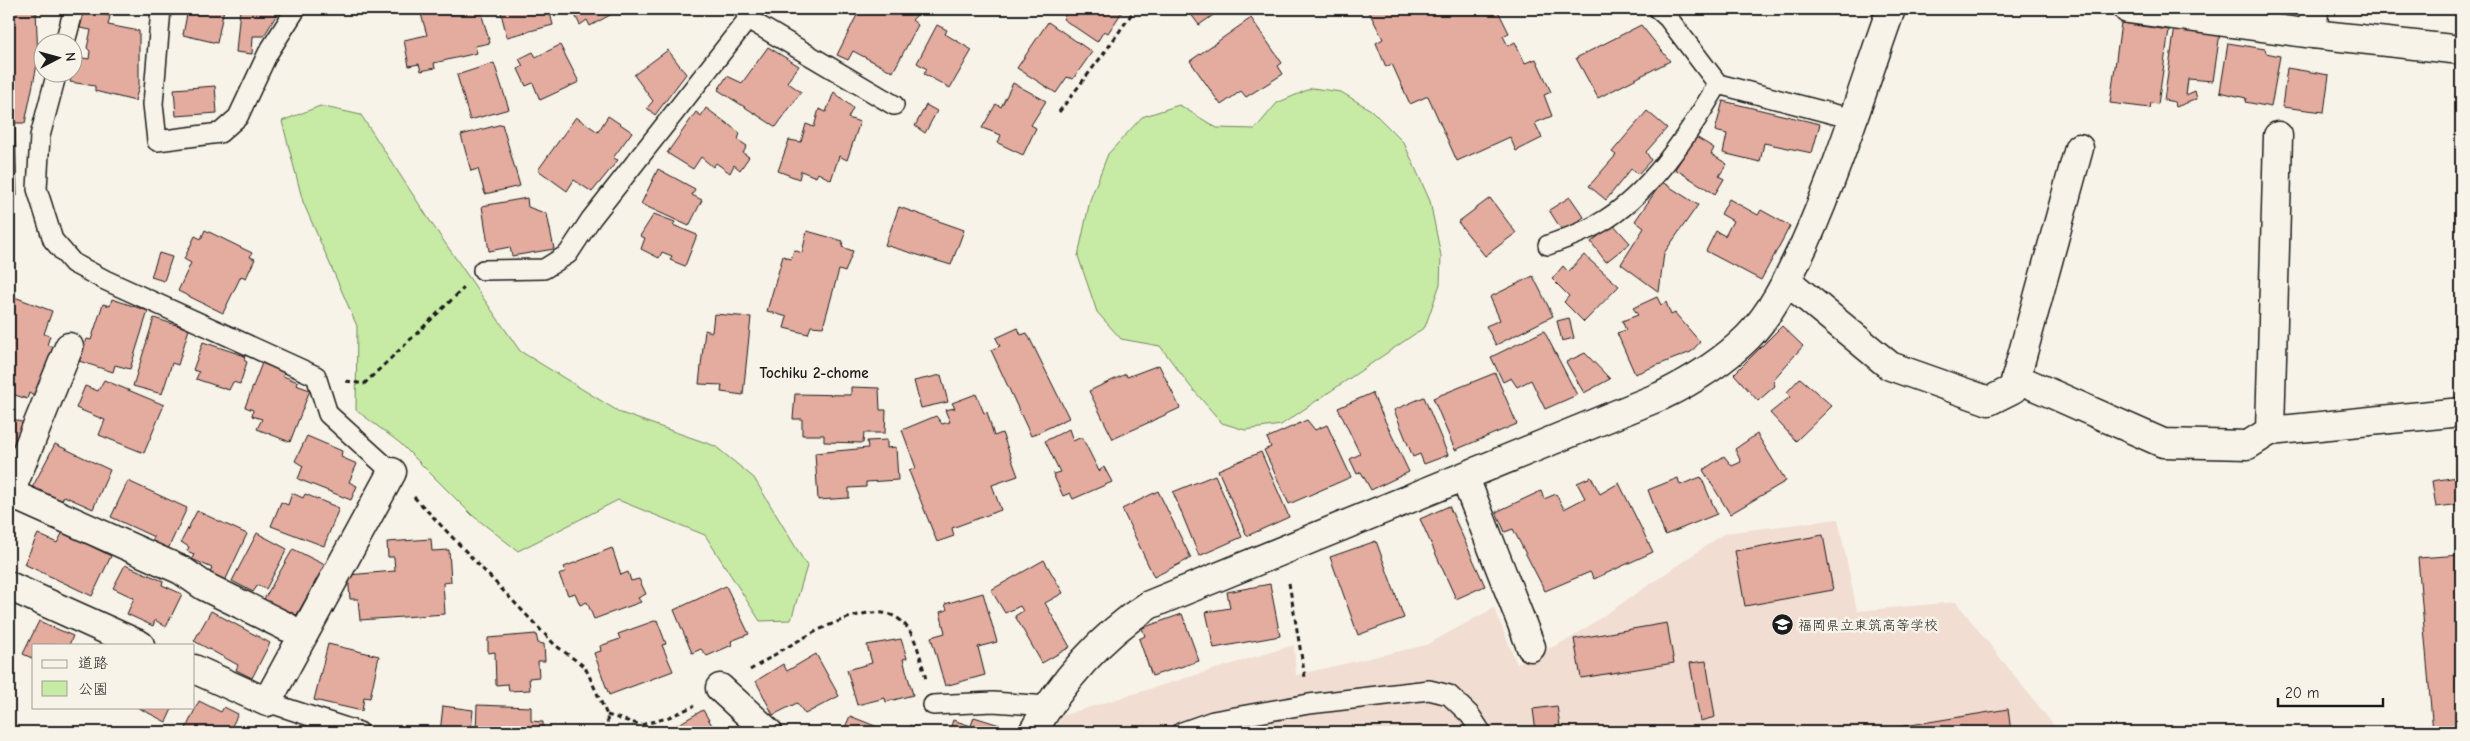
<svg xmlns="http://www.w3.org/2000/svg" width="2470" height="741" viewBox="0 0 2470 741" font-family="'Comic Neue','Klee One',sans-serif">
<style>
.built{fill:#f1ddd2}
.green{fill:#c7eba5;stroke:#728460}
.building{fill:#e4ab9f;stroke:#1c1c1c}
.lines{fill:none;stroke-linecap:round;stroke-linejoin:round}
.lane-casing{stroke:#1c1c1c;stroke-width:22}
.street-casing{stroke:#1c1c1c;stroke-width:31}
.path{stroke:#1c1c1c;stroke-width:3;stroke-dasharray:5 4;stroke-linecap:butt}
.lane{stroke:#f7f3e8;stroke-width:19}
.street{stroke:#f7f3e8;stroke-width:28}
.labels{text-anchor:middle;stroke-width:5;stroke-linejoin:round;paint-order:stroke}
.poi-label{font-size:14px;fill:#1c1c1c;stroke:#f7f3e8;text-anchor:start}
.neighbourhood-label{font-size:15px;font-weight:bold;fill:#1c1c1c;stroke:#f7f3e8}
</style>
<rect width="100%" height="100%" fill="#f7f3e8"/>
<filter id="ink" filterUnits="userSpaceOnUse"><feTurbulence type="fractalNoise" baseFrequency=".02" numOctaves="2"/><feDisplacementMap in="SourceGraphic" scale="10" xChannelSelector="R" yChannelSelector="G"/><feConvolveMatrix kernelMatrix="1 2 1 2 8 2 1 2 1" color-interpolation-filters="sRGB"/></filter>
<g filter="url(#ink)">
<path class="built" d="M1838,519L1857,611L1956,602L2059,732H1054L1061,716L1294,645L1296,675L1426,645L1494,608L1517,664L1571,638L1725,533Z"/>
<g class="green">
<path d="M1312,88L1341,92L1371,110L1404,143L1430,201L1441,256L1440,284L1425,327L1281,425L1245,430L1222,423L1190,386L1160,346L1121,339L1097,312L1078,256L1090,200L1108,154L1142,117L1179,105L1217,128L1255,129L1277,103Z"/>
<path d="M320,106L361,115L434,227L520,351L621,413L715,446L754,478L807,566L791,620L760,621L705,535L618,500L518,551L472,515L400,443L356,410L357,326L303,202L282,121Z"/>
</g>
<g class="building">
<path d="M9,9H36L38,60L25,123H15L17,196L9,195Z"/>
<path d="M84,9L110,16L108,25L139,31V86L135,101L95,91V86L70,82L77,57L89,59L90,51L87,48L91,30L80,28Z"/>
<path d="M188,9H224L217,43L183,35Z"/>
<path d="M240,9H280L264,36H253L252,54L236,52Z"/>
<path d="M439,9L440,14L451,12L452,14L480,9L490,43L475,46L477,53L434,63L435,68L421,71L419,64L409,66L404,40L427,35L421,14Z"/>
<path d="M500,9H549L553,25L507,37Z"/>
<path d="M582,9H621L590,26L587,20L580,25L574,13Z"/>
<path d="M785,9H837L785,10Z"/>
<path d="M860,9H888L894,12L895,9H905L917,15L912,20L918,25L893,72L853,51L848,60L837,55Z"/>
<path d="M1069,9H1124L1108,33L1104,31L1097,42L1063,19Z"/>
<path d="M1187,9H1222L1199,25Z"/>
<path d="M1376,9H1497L1509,33L1503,36L1508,46L1515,42L1525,63L1536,59L1551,92L1544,95L1552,116L1535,123L1542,138L1516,151L1510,137L1457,161L1428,96L1410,104L1392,64L1386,67L1376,43L1383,39L1369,12Z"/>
<path d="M1251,18L1282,63L1278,66L1283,74L1246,97L1241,91L1221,105L1190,61Z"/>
<path d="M1048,22L1092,52L1073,79L1067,77L1056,93L1017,68Z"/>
<path d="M2121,23L2169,30L2158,104L2151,103L2150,108L2110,103Z"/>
<path d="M937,25L947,30L945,34L972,50L950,88L924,74L927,69L917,63Z"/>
<path d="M1641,25L1670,61L1598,98L1576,58Z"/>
<path d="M2175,27L2220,33L2213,81L2188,79L2186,95L2195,91L2197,99L2176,107L2175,102L2164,100Z"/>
<path d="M2228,43L2265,49L2266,53L2280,56L2271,107L2245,102L2246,98L2220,92Z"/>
<path d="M560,45L579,82L540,100L533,83L526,86L518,69L523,66L519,59L533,52L536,57Z"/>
<path d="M768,47L799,66L787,82L801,92L776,127L718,90L727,76L742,83Z"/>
<path d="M668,50L686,74L655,115L647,108L653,101L634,75Z"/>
<path d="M494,63L509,109L470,120L457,75Z"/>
<path d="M2287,68L2329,75L2324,112L2282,107Z"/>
<path d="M1013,83L1046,101L1031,125L1036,128L1023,155L998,143L1001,135L982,128L996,104L1001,107Z"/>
<path d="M215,86L217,113L176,116L174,89Z"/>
<path d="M834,92L853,108L848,118L860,122L847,160L839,156L831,180L818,173L816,177L801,171L799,179L778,171L789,140L801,142L806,124L814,127L819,109L826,112Z"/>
<path d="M1723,101L1820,124L1812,153L1764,143L1760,162L1723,153L1727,134L1715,131Z"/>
<path d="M926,105L937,111L925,133L915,126Z"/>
<path d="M706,108L740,133L738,140L747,146L743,153L749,157L740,170L734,165L730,173L716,163L713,167L701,157L693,169L667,153L696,112L701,116Z"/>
<path d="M1647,111L1667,128L1646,152L1651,160L1638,174L1631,169L1606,200L1589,186L1616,155L1612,152Z"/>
<path d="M608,116L632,132L613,158L618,160L592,192L574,180L567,191L538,170L576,117L598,132Z"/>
<path d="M502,124L520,186L485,194L478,169L471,171L461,135Z"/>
<path d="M1696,137L1714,148L1711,154L1727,164L1719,176L1724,179L1715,194L1675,169Z"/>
<path d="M658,169L695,189L692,195L702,200L689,226L641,204Z"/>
<path d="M1662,182L1698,205L1664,253L1659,292L1621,264L1644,228L1635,221Z"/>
<path d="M1570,197L1584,217L1563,232L1549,210Z"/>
<path d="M527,198L528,207L547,214L554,249L512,256L510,247L489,251L482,206Z"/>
<path d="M1490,198L1516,233L1485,256L1458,222Z"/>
<path d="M1729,199L1758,215L1761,210L1790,226L1761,280L1706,251L1716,231L1725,236L1733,221L1721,214Z"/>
<path d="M899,207L964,230L951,265L885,245Z"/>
<path d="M654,214L675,222L673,225L697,235L685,266L670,260L672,256L662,252L659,258L641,249L645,238L640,236Z"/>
<path d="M1613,224L1630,243L1606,262L1591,242Z"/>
<path d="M205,230L252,253L250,257L255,259L246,278L241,276L223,313L178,291L191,263L184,259L195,236L201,239Z"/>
<path d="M807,231L843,241L842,247L853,251L845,272L839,270L823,327L811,326L808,334L784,328L787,317L767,311L783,256L791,259L794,250L802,253Z"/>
<path d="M159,253L172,257L164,281L151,277Z"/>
<path d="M1584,255L1619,286L1584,322L1564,302L1569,296L1552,279L1563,266L1568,272Z"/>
<path d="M1533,276L1553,316L1496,345L1486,326L1500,320L1490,297Z"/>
<path d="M9,295L52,311L44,334L50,336L47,345L55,347L36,397L29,393L27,399L9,393Z"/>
<path d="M1657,297L1661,305L1666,302L1671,315L1675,313L1700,342L1691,352L1635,374L1617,333L1626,330L1622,321L1638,315L1633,308Z"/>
<path d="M112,299L148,311L130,369L115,365L113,372L79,361L87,339L91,340L103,304L110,306Z"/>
<path d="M714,314L751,317L743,395L721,392L722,385L699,384L705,330L712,332Z"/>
<path d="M154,318L189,329L178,365L172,363L162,394L133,386Z"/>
<path d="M1569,318L1574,338L1562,341L1557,321Z"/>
<path d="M1782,326L1803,346L1773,380L1775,386L1758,401L1734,374Z"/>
<path d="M1018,328L1021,335L1027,333L1069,418L1031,436L991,350L1000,346L996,338Z"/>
<path d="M1544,331L1577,395L1545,409L1531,380L1517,387L1511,378L1503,382L1491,357Z"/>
<path d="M203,342L245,356L244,360L247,362L240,384L233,382L229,390L196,379L199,372L193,370Z"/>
<path d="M1585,353L1610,379L1584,393L1566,362Z"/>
<path d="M262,363L284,372L283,376L298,382L296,385L310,390L290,442L257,429L262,419L252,416L253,410L245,407Z"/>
<path d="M1159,365L1180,408L1113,439L1089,391L1126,374L1127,377Z"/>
<path d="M1495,373L1517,424L1455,450L1433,398Z"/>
<path d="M941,375L948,402L921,408L914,381Z"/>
<path d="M1800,378L1832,406L1796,441L1770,413L1790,397L1787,392Z"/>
<path d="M104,380L164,405L144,453L99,435L105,420L76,408L85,386L98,391Z"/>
<path d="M851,387L879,388L880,410H886L885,433H864L863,443L824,442V435H802V419H793L795,394L851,395Z"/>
<path d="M1372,393L1409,472L1371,490L1361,472L1357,474L1350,459L1360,454L1338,408Z"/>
<path d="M976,394L984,413L987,412L994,436L1002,433L1018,476L992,485L1001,510L952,528L954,536L937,542L909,471L916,468L902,430L936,416L942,424L950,422L945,410L955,408L952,403Z"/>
<path d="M1424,397L1448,455L1424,464L1420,454L1413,457L1394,410Z"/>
<path d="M9,417L26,424L9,465Z"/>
<path d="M1307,420L1315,430L1327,425L1351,477L1289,504L1264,450L1271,447L1267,438Z"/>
<path d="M1069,429L1073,441L1082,437L1099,471L1104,467L1112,482L1073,499L1070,493L1063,496L1053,474L1060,472L1045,441Z"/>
<path d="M1757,434L1786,481L1730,514L1703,470L1724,456L1732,466L1741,462L1735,449Z"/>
<path d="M307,436L342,451L341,457L357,464L349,482L357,486L351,500L298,479L303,466L295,461Z"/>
<path d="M887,440V448L896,447L898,480L866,482V487L849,488V498L818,500L815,453L868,448L867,441Z"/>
<path d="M55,444L110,470L93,509L64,496L61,502L32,488Z"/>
<path d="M1261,452L1289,517L1247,536L1218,470Z"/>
<path d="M1215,475L1242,537L1199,556L1173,492Z"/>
<path d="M1591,477L1600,494L1619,483L1653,552L1594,579L1590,572L1545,591L1513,529L1505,532L1496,512L1541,491L1544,499L1556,494L1564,509L1585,498L1577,483Z"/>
<path d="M1701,477L1717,514L1665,535L1648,490L1678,478L1680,485Z"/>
<path d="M2457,477L2460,504L2436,507L2432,481Z"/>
<path d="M128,481L187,508L168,549L152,541L154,537L111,517Z"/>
<path d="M1158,491L1191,558L1154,577L1122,509Z"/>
<path d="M292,493L303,498L305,494L339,508L324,546L271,526L281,502L288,505Z"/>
<path d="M1449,506L1485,586L1456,599L1420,519Z"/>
<path d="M197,511L247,534L225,581L210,573L212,568L192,559L194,554L187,551L189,547L181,542Z"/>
<path d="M63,532L111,556L92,596L24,564L38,534L57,543Z"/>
<path d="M257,533L287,549L266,589L258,585L253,592L232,581Z"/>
<path d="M1823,535L1833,590L1745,606L1735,551Z"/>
<path d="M431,539L432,551L449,550L451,582L443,583L445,614L360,620L358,599H350L348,575L395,571L394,557H388L387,542Z"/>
<path d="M1376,541L1404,618L1358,635L1330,557Z"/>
<path d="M612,548L621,575L628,572L631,581L639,579L646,594L638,598L641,602L594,619L587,602L580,605L575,593L568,595L559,575L566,571L564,567Z"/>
<path d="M293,549L325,565L295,618L263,601Z"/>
<path d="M2461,555V610H2458L2461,641V732H2433L2418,558Z"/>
<path d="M1044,560L1063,593L1045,603L1070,647L1042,663L1015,616L1023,611L1020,606L1005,613L991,590Z"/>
<path d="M125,565L163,581L162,585L182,594L166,627L155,620L153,626L127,614L134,598L113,588Z"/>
<path d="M1270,584L1280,636L1214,648L1206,612L1230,608L1227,592Z"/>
<path d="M726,586L749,634L731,641L732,645L707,656L701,649L692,653L674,610Z"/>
<path d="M983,593L997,642L978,647L985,675L945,686L931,637L945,633L940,612L947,610L945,604Z"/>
<path d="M211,611L270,643L252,678L236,670L238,665L194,641Z"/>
<path d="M1182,614L1199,661L1152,676L1139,639L1145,636L1142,628Z"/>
<path d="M657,620L666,644L662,645L673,671L609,695L594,653L601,651L600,646L620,639L618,634Z"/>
<path d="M39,621L73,636L69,645H34V659L23,654Z"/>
<path d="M1667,623L1674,663L1581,678L1574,639Z"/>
<path d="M536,634L538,643L544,644L545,661H538L539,677L529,678L530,690L509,691L508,684L496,685L495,652L488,653V638Z"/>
<path d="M901,639L907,658L903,659L913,695L886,702L885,698L857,705L847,670L872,663L867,645Z"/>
<path d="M328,644L379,656L370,698L364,697L362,711L314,700Z"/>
<path d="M816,654L839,696L805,714L797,703L773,715L756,681L783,664L787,671Z"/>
<path d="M1706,661L1715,717L1700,721L1690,663Z"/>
<path d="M199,701L221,712L224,707L238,714L229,732H193L186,728Z"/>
<path d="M477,705L531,707V721L543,722V732H476Z"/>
<path d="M443,706L473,710L471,732H440Z"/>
<path d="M1557,706L1561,732H1536L1533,709Z"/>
<path d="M137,707H173L166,722Z"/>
<path d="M2008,709L2011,732H1868Z"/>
<path d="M703,710L716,732H665Z"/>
<path d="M850,716L885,730V732H843Z"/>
<path d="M974,717L1006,727L1004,732H949L953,720L971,726Z"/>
<path d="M910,725L928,732H907Z"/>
</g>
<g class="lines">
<defs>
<g id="lane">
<path d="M161,9L153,104L157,141L220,133L238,117L268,53L296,9"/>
<path d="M1658,9L1668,18L1718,84L1853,119"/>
<path d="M748,19L894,105"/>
<path d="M65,42L74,9"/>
<path d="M57,72L40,136L37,189L53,240L73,263L105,280L316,376L328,414L392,472"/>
<path d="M1548,245C1565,239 1582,233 1598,224C1648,197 1690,132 1718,84"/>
<path d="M483,270L544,269L568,254L591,219L748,19L744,9"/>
<path d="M267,702L359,732"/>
<path d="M933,705L993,702L1048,706"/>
<path d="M1182,732L1213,721L1309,704L1429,690L1449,695L1470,715L1481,732"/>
</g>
<g id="street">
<path d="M2128,9L2313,34L2461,50"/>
<path d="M2313,34L2314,9"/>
<path d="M1787,281L1890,366L1989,401L2013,389L2079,148"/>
<path d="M2016,378L2163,443L2248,445L2270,431L2278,136"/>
<path d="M2270,431L2461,412"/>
<path d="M1465,478L1531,647"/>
<path d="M9,493L181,570L204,586L287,627"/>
<path d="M9,495L69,347"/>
<path d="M9,586L140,645"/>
<path d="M194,669L267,702L392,472"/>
<path d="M720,688L768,732"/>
<path d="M1033,732C1061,682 1101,636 1149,605L1661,396C1694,380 1723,362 1748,337C1774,310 1789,276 1805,243C1839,167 1863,87 1891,9"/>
</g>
</defs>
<use href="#lane" class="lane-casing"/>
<use href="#street" class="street-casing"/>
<g class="path">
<path d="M1059,112L1105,52L1135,9"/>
<path d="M346,381L364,384L464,288"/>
<path d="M414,497L555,645L585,667L607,715L608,732"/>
<path d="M1289,583L1305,677"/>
<path d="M750,670C780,652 866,592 900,620C917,634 920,658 926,679"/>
<path d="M607,715L641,725L667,718L694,706"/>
</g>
<use href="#lane" class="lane"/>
<use href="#street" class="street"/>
</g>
</g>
<defs>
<symbol id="school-disc" viewBox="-11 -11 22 22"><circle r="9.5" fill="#1c1c1c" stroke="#f7f3e8"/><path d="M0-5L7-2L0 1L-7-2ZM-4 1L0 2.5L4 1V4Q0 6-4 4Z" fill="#fff"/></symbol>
</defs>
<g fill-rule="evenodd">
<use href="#school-disc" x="1770" y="612" width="25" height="25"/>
</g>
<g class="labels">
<g class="poi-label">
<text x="1798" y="630">福岡県立東筑高等学校</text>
</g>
<g class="neighbourhood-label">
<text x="814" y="378">Tochiku 2-chome</text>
</g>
</g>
<rect width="2470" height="741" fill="none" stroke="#f7f3e8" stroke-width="30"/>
<rect x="15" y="15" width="2440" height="711" fill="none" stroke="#1c1c1c" stroke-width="2" filter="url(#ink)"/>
<rect x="32" y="644" width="162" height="65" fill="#f7f3e8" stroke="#9f9d96"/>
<rect x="42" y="660" width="25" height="8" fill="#f7f3e8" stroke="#9f9d96"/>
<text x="78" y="668" font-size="15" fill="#1c1c1c">道路</text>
<rect x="42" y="681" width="25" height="15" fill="#c7eba5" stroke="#9f9d96"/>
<text x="78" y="694" font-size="15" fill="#1c1c1c">公園</text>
<g transform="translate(58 58) rotate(84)"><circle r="24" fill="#f7f3e8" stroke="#9f9d96"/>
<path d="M0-4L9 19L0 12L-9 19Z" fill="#1c1c1c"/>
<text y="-8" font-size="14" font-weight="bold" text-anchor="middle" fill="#1c1c1c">N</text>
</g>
<path d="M2278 698v8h105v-8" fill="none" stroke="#1c1c1c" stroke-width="2.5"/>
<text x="2285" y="698" font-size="15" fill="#1c1c1c" stroke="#f7f3e8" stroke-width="4" paint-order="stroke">20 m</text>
</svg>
